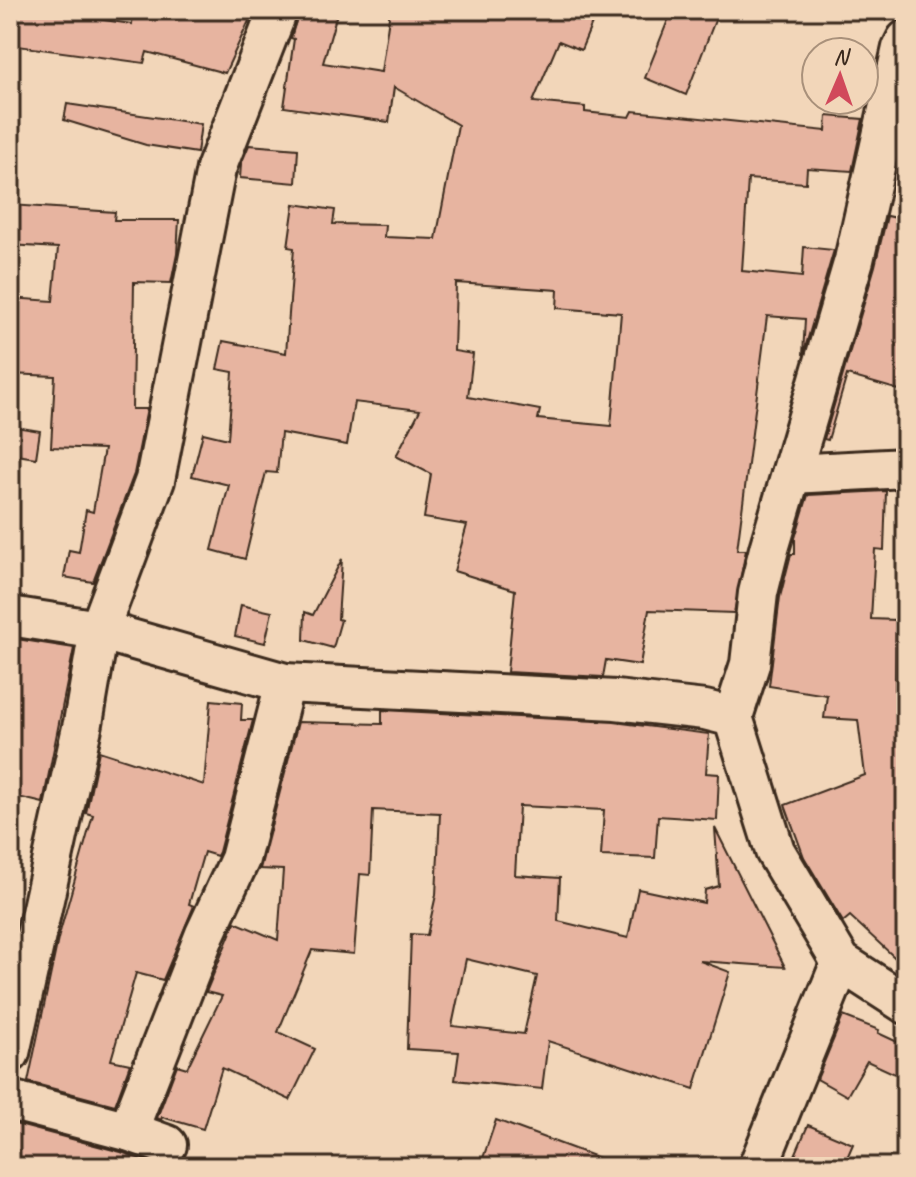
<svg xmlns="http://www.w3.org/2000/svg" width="916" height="1177" viewBox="0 0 916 1177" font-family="Caveat,sans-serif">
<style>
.building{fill:#e7b4a0;stroke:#3b2a1e;stroke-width:2;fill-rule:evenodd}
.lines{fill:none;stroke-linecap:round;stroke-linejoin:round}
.minor-casing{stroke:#3b2a1e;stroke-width:44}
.minor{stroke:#f2d6b9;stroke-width:38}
</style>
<rect width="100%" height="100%" fill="#f2d6b9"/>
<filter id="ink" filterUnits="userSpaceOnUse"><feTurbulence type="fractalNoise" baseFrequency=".0125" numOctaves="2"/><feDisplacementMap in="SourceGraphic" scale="16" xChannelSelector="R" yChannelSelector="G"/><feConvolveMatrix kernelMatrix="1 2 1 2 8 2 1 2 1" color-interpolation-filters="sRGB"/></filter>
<g filter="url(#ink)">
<g class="building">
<path d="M10,10H35L132,24L133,10H254L225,73L147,52L144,63L10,45Z"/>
<path d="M299,10H338L323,63L381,72L390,10H568L593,21L581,50L559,41L533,102L585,107V112L630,117L633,111L826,131L827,116L863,119L852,171L807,168L806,183L748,179L742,271L802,277L804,247L834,250L803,355L805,319L767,316L737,550H746L734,613L649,610L640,665L606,660L603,677L507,672L515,590L454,571L467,525L424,518L431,474L396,456L420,410L354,402L347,445L281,433L277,473L266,472L245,559L212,550L229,485L192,476L203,433L228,439L233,372L217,369L223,341L286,353L294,248L288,247L294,204L335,210L333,224L385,225L384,237L436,239L458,125L394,87L389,122L284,107L294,39L291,38ZM456,283L558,290L557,308L621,313L611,426L538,419L540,410L468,397L473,354L454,351Z"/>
<path d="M672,10H719L686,95L645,78Z"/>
<path d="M67,104L201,124L197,153L146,145L64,120Z"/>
<path d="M249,145L298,149L296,183L240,178L241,164Z"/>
<path d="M10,205L115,212L114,220H179L177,254L171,283L134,282L132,409H147L134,474L93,582L64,577L69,550L79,552L86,510L93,512L104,449L51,447L55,376L10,374V298L53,301L58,248L10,245Z"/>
<path d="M887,216L906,220V392L847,375L828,440L824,439L875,266Z"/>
<path d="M10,426L40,431L36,458L10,454Z"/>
<path d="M886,491L884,550L875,549L871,619L896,620L895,699L906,700V968L850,916L843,922L804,857L785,805L865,775L858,720L824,718L827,695L769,686L780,597L791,554H795V538L808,495Z"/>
<path d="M342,559L338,619L341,620L333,648L304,640L305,612L313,615Z"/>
<path d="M241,605L272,612L265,643L235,636Z"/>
<path d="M10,638L74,648L43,803L10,795Z"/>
<path d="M211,700L242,703L241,720H253L219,852L217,856L204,852L189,904L194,906L163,980L136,973L111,1060L130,1064L115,1105L28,1082L58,939L93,815L86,813L99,751L204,785Z"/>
<path d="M382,710L614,722L709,734L706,773L719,774L717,820L658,816L655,858L601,856L604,810L519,806L515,875L560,878L558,921L628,938L638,889L704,903L705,890L719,886L715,828L785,967L700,961L730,972L694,1089L548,1041L542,1089L455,1080L459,1052L407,1049L411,934L427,935L436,895L440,813L373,810L370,875L360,874L354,954L312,950L278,1032L315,1049L290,1100L222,1068L203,1129L162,1117L161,1120L157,1118L177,1065L187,1068L222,996L206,992L235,922L278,940L283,870L260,869L298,722L382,724ZM466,959L537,976L524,1034L452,1026Z"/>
<path d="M843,1016L879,1030L878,1033L906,1046V1079L867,1061L847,1096L817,1079Z"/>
<path d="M496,1120L615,1164V1167H480Z"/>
<path d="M15,1124L121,1152L149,1162L148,1167H10Z"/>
<path d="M808,1125L853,1144L843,1167H790Z"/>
</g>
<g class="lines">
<defs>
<g id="minor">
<path d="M791,474L906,468"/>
<path d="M10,616L99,630L285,683L616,700L705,710L733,717L775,851L841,962L906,1004"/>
<path d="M733,717L750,664L758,593L769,549L854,260L902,48L906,40"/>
<path d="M10,1053L83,723L99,630L155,480L216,169L278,10"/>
<path d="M10,1100L128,1131L167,1145"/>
<path d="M128,1131L205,934L240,859L285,683"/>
<path d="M758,1167L841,962"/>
</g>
</defs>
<use href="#minor" class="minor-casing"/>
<use href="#minor" class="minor"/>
</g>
</g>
<rect width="916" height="1177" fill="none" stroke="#f2d6b9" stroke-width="40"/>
<rect x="20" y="20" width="876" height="1137" fill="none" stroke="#3b2a1e" stroke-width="3" filter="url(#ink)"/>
<g transform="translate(840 76) rotate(2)"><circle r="38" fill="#f2d6b9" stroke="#a9917b" stroke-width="2"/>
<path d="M0-6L14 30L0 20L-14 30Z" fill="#d1495b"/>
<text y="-12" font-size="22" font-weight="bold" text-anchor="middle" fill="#3b2a1e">N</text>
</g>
</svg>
